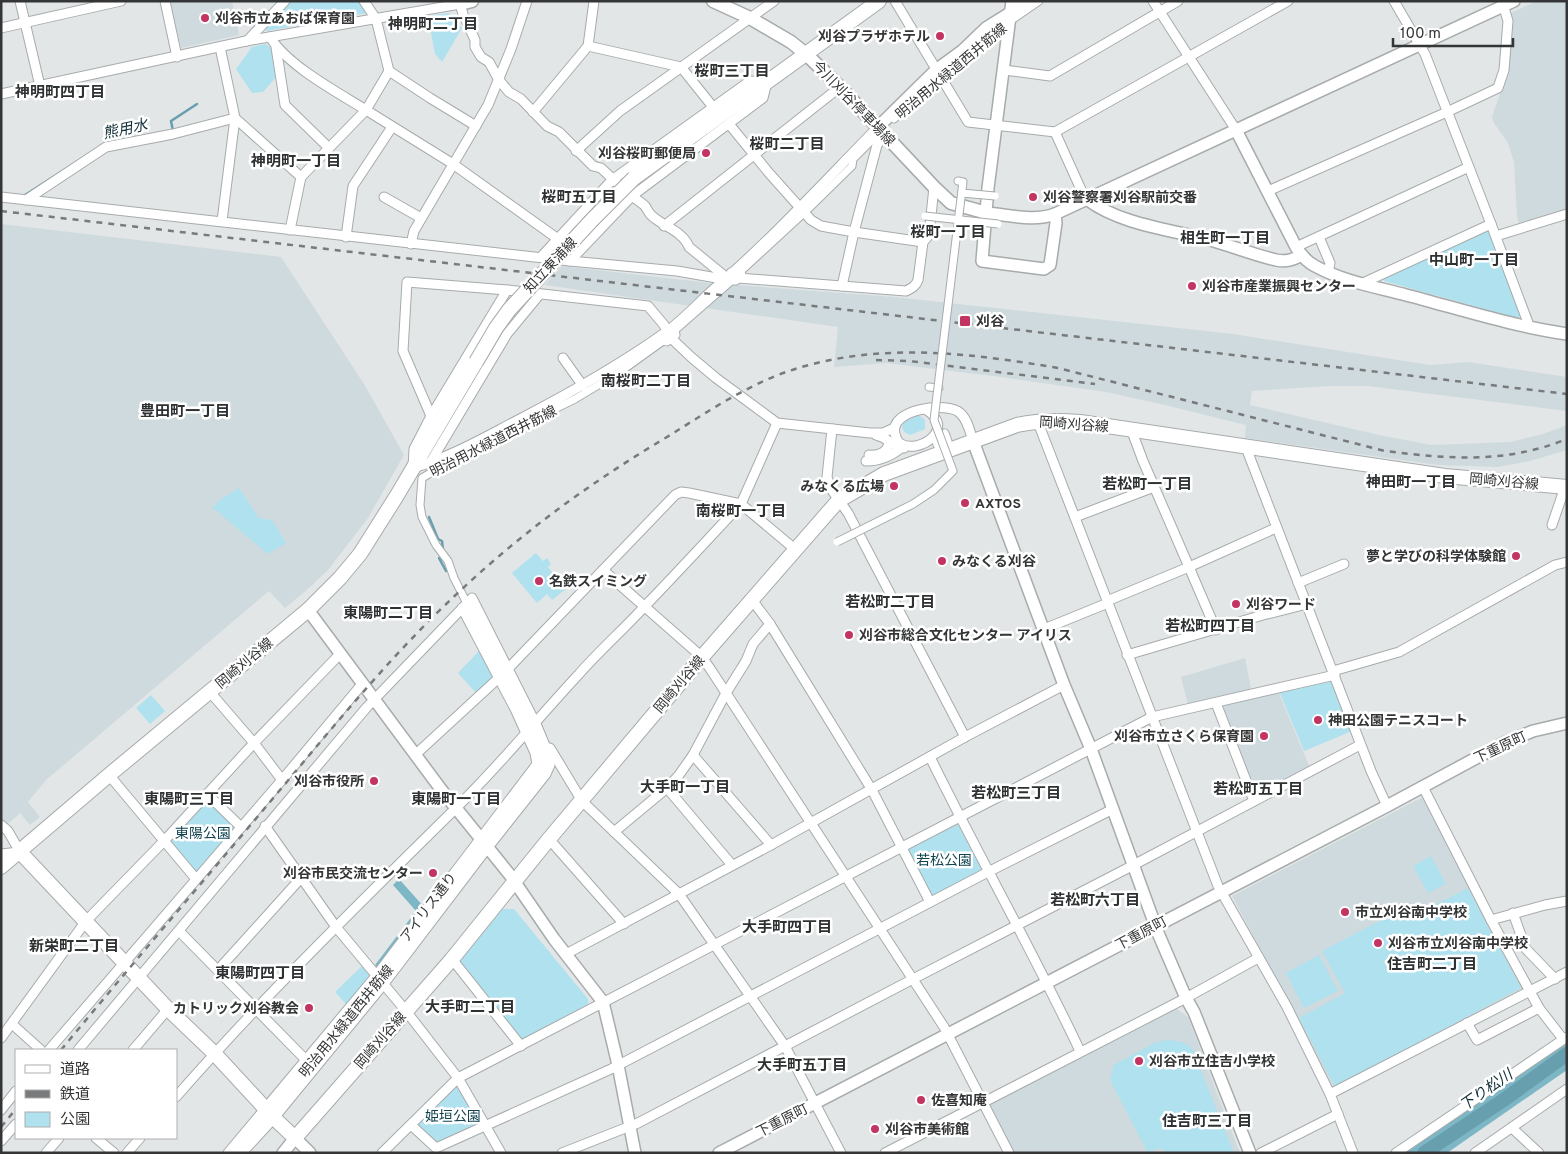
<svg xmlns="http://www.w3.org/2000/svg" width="1568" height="1154" viewBox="0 0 1568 1154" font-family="Overpass,'Noto Sans JP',sans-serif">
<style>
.built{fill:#cfdade}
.green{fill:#afe1ee}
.forest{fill:#7db6c5}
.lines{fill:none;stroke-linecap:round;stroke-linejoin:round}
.stream{stroke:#679fae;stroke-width:2.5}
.river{stroke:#679fae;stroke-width:14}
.pedestrian-casing{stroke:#a7abac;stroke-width:9}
.minor-casing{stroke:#a7abac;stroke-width:11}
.tertiary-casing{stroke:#a7abac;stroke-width:14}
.secondary-casing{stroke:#a7abac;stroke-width:15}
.primary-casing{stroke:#a7abac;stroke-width:16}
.pedestrian{stroke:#fff;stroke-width:7}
.minor{stroke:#fff;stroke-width:9}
.tertiary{stroke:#fff;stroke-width:11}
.secondary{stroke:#fff;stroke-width:12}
.primary{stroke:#fff;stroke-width:14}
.rail{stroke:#787a7b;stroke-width:2.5;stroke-dasharray:6 6;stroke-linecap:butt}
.pedestrian-bridge-casing{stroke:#a7abac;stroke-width:9;stroke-linecap:butt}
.primary-bridge-casing{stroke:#a7abac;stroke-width:16;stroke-linecap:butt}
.pedestrian-bridge{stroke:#fff;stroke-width:7}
.primary-bridge{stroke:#fff;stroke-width:14}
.poi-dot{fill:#c23461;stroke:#fff;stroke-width:2}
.labels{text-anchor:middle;stroke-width:5;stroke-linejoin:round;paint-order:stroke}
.poi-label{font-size:14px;font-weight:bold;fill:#343536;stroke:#fff;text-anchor:start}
.street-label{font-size:14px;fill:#343536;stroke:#fff}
.park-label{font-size:14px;fill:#114450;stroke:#fff}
.neighbourhood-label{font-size:15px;font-weight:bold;fill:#2e3132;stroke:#fff}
.water-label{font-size:15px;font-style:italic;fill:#112e36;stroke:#fff}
</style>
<rect width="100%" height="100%" fill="#e2e6e7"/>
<g class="built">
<path d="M170,1H232L239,35L181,48Z"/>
<path d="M1537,1H1567V211L1519,224L1517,216L1514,162L1508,143L1494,123L1492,117L1508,70L1511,13Z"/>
<path d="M1,224L281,257L364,384L404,455L368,518L328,570L308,589L285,608L269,591L46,780L28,802L40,817L30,825L20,813L6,826L1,822Z"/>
<path d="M562,266L710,283L894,297L1233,334L1430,365L1468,362L1567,377V411L1368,386H1329L1252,391L1250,405L1379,435L1431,445L1510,442L1543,434L1567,425V450L1530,461L1498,467L1438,465L1245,438L1246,425L1165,405L1106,392L1001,377L886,363L834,367L838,327L545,285Z"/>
<path d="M1245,658L1253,698L1279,693L1309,766L1256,796L1218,699L1188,705L1181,677Z"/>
<path d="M1423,797L1525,989L1334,1089L1232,896Z"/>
<path d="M1175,1008L1188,1017L1240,1153H1013L988,1104Z"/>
</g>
<g class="green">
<path d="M290,1H360L367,13L266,31L265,28Z"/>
<path d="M449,13L462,28L442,62L435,54L428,16Z"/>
<path d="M266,44L272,49L277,76L263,92L252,93L236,69L252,47Z"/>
<path d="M1486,230L1489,232L1521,316L1517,318L1384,281L1385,276Z"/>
<path d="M917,416H920L925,420V429L910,435L904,432L902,427L904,422Z"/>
<path d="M239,488L259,518L272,520L286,543L268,554L212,507L217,504V502Z"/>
<path d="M536,553L543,561L547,558L551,564L548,567L566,589L552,600L547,594L537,603L512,573Z"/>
<path d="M480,650L493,677L476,693L458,673Z"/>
<path d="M1333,681L1352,731L1304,751L1280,693Z"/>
<path d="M151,695L165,711L150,724L136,708Z"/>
<path d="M207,799L236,826L196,874L168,840Z"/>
<path d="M957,823L982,870L930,898L905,850Z"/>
<path d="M1431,856L1446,884L1428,893L1413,866Z"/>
<path d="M1468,888L1521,988L1335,1087L1299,1018L1345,993L1322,951L1410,905L1427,909Z"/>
<path d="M503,909H514L588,999V1004L522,1040L459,961Z"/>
<path d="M1319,955L1338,991L1304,1008L1286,973Z"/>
<path d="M362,966L370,976L347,1005L335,992Z"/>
<path d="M1168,1040L1183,1042L1192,1048L1233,1151L1230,1153H1170L1159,1148L1148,1153L1110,1080L1114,1065L1154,1043Z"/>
<path d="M457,1085L480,1124L436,1143L418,1125Z"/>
</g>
<g class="forest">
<path d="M399,879L424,907L378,968L375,965L416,911L393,885Z"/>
<path d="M1567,1036V1070L1447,1153H1396Z"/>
</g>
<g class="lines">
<g class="stream">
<path d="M172,131H173L171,121L197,104"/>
<path d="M25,195L103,145"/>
<path d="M429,517L438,539L442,541L443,550"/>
<path d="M439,558L446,571"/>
</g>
<path class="river" d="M1424,1153L1505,1099L1567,1054"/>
<defs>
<g id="pedestrian">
<path d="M894,119C928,88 962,55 1000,28C1013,19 1026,10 1039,1"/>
<path d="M958,181L963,182L962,190"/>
<path d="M929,387L939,388"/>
<path d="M945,433L948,441L937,445L936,441Z"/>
<path d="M235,1153L380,981L542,770C546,755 537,742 531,729L454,578L448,561L436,545L422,517L420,505L422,478L461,455L575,399L620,372L663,341L667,342L676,335L675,330L731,281H736L742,275L741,271L804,213L852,166L853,159L882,130"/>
</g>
<g id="minor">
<path d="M20,1L40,86"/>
<path d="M165,1L177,57"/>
<path d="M364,1L376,19L389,71L366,110L453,164L558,239"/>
<path d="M895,1L968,122L1055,132L1288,1"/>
<path d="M1153,1L1236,130"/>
<path d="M1394,1L1425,54L1491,224L1530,328"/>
<path d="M465,18L475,40V47L481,57L489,62L499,80L509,92L521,99L547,126L559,132L593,166L601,168L617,183"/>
<path d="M1,28L121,1"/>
<path d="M247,41L285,1"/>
<path d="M588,46L681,67L713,107"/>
<path d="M276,47L285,105L329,148"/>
<path d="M1004,70L1050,76L1178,1"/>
<path d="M389,71L430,98L476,126"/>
<path d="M1,94L246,41L460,4L463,14"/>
<path d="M533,112L588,46L594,1"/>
<path d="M235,118L301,177L366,110C337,92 288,66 270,37"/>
<path d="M729,124L769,173L811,220L821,226L854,232L877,145L885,135"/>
<path d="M1055,132L1083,194L1088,200"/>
<path d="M576,151L620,111L774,1"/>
<path d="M1268,191L1447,112L1498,88L1504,70L1508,21L1502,1"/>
<path d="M628,193C633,197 639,201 644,205C647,208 648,212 651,215C662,226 683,231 689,247L727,278"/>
<path d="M1,197L570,261L677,271L717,278H727"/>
<path d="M384,197L421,218"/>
<path d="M26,200L106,147L173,134L235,118L220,47"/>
<path d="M222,221L235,118"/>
<path d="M664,226L840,87"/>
<path d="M290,230L301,177"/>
<path d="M1496,236L1567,214"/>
<path d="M346,237L353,186L392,127"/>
<path d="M1319,237L1330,263L1328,273"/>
<path d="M411,244L414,231L488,105L511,49L527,1"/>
<path d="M1296,247L1469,167"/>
<path d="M541,257L612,180L750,81L767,82L763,98L632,196L570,261"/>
<path d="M731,273L738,278L906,291C912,288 916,286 918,280L923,242L929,235L934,187"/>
<path d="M1363,283L1491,224"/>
<path d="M842,286L854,232L923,242"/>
<path d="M507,290L431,416L414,449L413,468C451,457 485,437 520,419C570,393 620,365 666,332C683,320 698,303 714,289C772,239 824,182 878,127"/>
<path d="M563,358L583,386"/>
<path d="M925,409C958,429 919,454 901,444C898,442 896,438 895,434C888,409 948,401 960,413C968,420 970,432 973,441"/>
<path d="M431,416L403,351L407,282L507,290L648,306L664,325L671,338L691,357L716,378L777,423L870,433H883L894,428"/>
<path d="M1037,420L1218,886L1287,1007L1330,1094L1353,1153"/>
<path d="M777,423L741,504L796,550"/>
<path d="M832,429L827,477L831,489L848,513L965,737"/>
<path d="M876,435C887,437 893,447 904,448"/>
<path d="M1245,445L1371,771L1387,806"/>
<path d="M869,455C879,456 888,452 889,442"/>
<path d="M866,461C880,461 890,457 901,448"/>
<path d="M430,463L507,334L540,294"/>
<path d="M1075,517L1154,487"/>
<path d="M1552,525L1565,487"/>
<path d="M603,570L702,657L711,670L944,1027L1009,1153"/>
<path d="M1298,583L1344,564"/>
<path d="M752,600L770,624L872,790L930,902"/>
<path d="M1107,601L1189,567L1143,461L1131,429"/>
<path d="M1044,629L1108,603"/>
<path d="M1216,630L1189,567L1276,528"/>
<path d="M1127,655L1263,615L1307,604"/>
<path d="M1333,671L1399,652L1555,565L1567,562"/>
<path d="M210,692L254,743L282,780"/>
<path d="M1216,703L1254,801"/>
<path d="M550,748L582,801L679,894L785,1046L841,1153"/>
<path d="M693,755L771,845"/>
<path d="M930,757C978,855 1033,951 1080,1051"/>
<path d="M109,775L196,879"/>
<path d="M1423,787L1491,920"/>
<path d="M667,788L732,865"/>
<path d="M207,794L241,827"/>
<path d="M1,825L8,831L20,852L1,854"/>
<path d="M265,826L336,927L406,1011L458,1078L501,1153"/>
<path d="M614,832L667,788L679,775L693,755L726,693L746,661L753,644L770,624"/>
<path d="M549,839L624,924"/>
<path d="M1513,913L1526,949L1555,979"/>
<path d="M179,931L306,1060"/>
<path d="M566,954L771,845L965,737L1064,685"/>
<path d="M452,959L521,1046"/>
<path d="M218,970L301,878"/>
<path d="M1467,1023L1477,1040L1539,1008"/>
<path d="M12,1024L41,1050"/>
<path d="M1,1038L86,921L164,841L254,743L340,654"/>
<path d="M1563,1039L1539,1008L1491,920L1545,905L1567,901"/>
<path d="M49,1050L282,780L363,683"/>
<path d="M78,1050L367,707L472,598L536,724L549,755L550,765L546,774L482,855L383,985L274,1118L242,1153"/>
<path d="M133,1050L168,1009"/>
<path d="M1330,1094L1567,972"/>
<path d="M176,1097C265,995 361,902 457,807C500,765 538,718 579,674C600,650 624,629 645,606C678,572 709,538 741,504L689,493L681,492L675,495L503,674L415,755"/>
<path d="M1,1110L16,1091"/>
<path d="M411,1125L436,1148L611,1069L988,872L1113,809"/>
<path d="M1512,1128L1539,1153"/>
<path d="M96,1138L114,1153"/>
<path d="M1,1141L16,1124"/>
<path d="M46,1153L59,1138"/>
<path d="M127,1153L140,1138"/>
<path d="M228,1153L376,976L537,764L535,753L515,709L462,608"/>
<path d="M382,1153L458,1078L1152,717L1335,675"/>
<path d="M562,1153L638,1123L913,979L1126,869L1360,745"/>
<path d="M885,1153L1186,998L1258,958"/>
<path d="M1261,1153L1338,1114"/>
<path d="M1396,1153L1567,1037"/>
<path d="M1475,1153L1567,1089"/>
</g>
<g id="tertiary">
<path d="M1012,1L988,188L982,261L1044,269L1050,265L1056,223L1055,214"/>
<path d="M878,127L936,70L962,51L986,28L1029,1"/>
<path d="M1236,130L1296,247C1301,255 1307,262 1315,266C1342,281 1376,287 1406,295C1460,309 1512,326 1567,334"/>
<path d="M1088,200C1119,224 1172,230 1210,240C1232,246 1254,255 1276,260C1286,262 1293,260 1302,255"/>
<path d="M987,213C1009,215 1034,222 1055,214L1514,1"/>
<path d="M973,441L1064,685L1091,749L1158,933L1186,998L1194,1012L1250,1153"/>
<path d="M308,610L443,792L510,875L554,939L603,1002L618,1065L635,1153"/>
<path d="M283,1153L295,1138L310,1153"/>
<path d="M719,1153L1387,806L1504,743L1533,731L1567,723"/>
</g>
<g id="secondary">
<path d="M459,1L460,4L472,1"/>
<path d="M713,1L750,18L791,42L806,54L840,87L934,187L951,203L987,213"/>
</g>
<g id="primary">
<path d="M634,178L879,1"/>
<path d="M20,852L168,1009L214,1053L274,1118L295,1138L452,959L549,839L702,657L838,501L884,474L1017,425C1039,420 1057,420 1080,422L1445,476L1567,487"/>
<path d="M1,867L109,775L308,610L340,578L360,554L396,497L476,362"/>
</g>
</defs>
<use href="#pedestrian" class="pedestrian-casing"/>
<use href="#minor" class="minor-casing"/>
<use href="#tertiary" class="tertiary-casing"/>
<use href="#secondary" class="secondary-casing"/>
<use href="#primary" class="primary-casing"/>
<use href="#pedestrian" class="pedestrian"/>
<use href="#minor" class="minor"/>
<use href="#tertiary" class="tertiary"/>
<use href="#secondary" class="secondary"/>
<use href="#primary" class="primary"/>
<g class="rail">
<path d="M1,211L1567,394"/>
<path d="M876,360L909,361L1095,384"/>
<path d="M61,1050C133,963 207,877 280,790C338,721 395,651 461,590C524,531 593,481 667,437C712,409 757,378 809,365C890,343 976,354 1058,368L1385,451C1451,459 1504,464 1567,439"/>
<path d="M1,1127L16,1109"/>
</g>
<defs>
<g id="pedestrian-bridge">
<path d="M962,193L995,196"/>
<path d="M925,216L998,224"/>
<path d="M837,542L913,504L934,490L953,471L934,420L962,190"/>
</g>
<path id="primary-bridge" d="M476,362L496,328L509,310L592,220L634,178"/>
</defs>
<use href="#pedestrian-bridge" class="pedestrian-bridge-casing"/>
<use href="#primary-bridge" class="primary-bridge-casing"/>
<use href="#pedestrian-bridge" class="pedestrian-bridge"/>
<use href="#primary-bridge" class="primary-bridge"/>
</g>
<g class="poi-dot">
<circle cx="205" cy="18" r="5"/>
<circle cx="940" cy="36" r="5"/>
<circle cx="706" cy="153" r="5"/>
<circle cx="1033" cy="197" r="5"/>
<circle cx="1192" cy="286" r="5"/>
<rect x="959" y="315" width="12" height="12" rx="2.5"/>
<circle cx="894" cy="486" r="5"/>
<circle cx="965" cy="503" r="5"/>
<circle cx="1516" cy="556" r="5"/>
<circle cx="942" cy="561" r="5"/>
<circle cx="539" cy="581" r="5"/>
<circle cx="1236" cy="604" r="5"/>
<circle cx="849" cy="635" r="5"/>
<circle cx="1318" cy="720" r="5"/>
<circle cx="1264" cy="736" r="5"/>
<circle cx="374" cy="781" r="5"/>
<circle cx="433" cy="873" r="5"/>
<circle cx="1345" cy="912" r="5"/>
<circle cx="1378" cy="943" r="5"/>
<circle cx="309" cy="1008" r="5"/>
<circle cx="1139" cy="1061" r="5"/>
<circle cx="921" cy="1100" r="5"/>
<circle cx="875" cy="1129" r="5"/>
</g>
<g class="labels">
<g class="poi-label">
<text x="215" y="23">刈谷市立あおば保育園</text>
<text x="930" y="41" text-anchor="end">刈谷プラザホテル</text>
<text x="696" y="158" text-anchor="end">刈谷桜町郵便局</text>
<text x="1043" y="202">刈谷警察署刈谷駅前交番</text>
<text x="1202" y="291">刈谷市産業振興センター</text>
<text x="976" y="326">刈谷</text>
<text x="884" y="491" text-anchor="end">みなくる広場</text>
<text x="975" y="508">AXTOS</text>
<text x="1506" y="561" text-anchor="end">夢と学びの科学体験館</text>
<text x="952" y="566">みなくる刈谷</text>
<text x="549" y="586">名鉄スイミング</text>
<text x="1246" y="609">刈谷ワード</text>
<text x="859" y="640">刈谷市総合文化センター アイリス</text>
<text x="1328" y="725">神田公園テニスコート</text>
<text x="1254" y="741" text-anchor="end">刈谷市立さくら保育園</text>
<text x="364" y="786" text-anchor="end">刈谷市役所</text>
<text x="423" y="878" text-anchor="end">刈谷市民交流センター</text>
<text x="1355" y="917">市立刈谷南中学校</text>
<text x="1388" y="948">刈谷市立刈谷南中学校</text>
<text x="299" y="1013" text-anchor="end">カトリック刈谷教会</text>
<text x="1149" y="1066">刈谷市立住吉小学校</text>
<text x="931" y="1105">佐喜知庵</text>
<text x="885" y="1134">刈谷市美術館</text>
</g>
<g class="street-label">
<text transform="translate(951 71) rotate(-40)" y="5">明治用水緑道西井筋線</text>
<text transform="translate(854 103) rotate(46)" y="5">今川刈谷停車場線</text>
<text transform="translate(550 265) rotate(-47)" y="5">知立東浦線</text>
<text transform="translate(1074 424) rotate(4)" y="5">岡崎刈谷線</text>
<text transform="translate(493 441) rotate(-27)" y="5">明治用水緑道西井筋線</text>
<text transform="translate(1504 481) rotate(5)" y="5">岡崎刈谷線</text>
<text transform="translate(244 663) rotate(-40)" y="5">岡崎刈谷線</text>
<text transform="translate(679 684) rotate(-50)" y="5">岡崎刈谷線</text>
<text transform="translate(1500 747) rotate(-25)" y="5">下重原町</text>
<text transform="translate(428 907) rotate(-53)" y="5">アイリス通り</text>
<text transform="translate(1141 933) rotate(-28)" y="5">下重原町</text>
<text transform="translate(346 1021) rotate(-51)" y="5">明治用水緑道西井筋線</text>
<text transform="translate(380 1040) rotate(-49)" y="5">岡崎刈谷線</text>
<text transform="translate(782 1120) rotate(-27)" y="5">下重原町</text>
</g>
<g class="park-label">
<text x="203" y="838">東陽公園</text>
<text x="944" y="865">若松公園</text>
<text x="453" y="1121">姫垣公園</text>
</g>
<g class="neighbourhood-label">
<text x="433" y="29">神明町二丁目</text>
<text x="732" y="76">桜町三丁目</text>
<text x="60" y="97">神明町四丁目</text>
<text x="787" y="149">桜町二丁目</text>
<text x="296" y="166">神明町一丁目</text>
<text x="579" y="202">桜町五丁目</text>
<text x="948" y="237">桜町一丁目</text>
<text x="1225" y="243">相生町一丁目</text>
<text x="1474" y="265">中山町一丁目</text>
<text x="646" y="386">南桜町二丁目</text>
<text x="185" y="416">豊田町一丁目</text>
<text x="1411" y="487">神田町一丁目</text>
<text x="1147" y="489">若松町一丁目</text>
<text x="741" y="516">南桜町一丁目</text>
<text x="890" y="607">若松町二丁目</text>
<text x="388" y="618">東陽町二丁目</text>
<text x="1210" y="631">若松町四丁目</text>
<text x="685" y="792">大手町一丁目</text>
<text x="1258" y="794">若松町五丁目</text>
<text x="1016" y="798">若松町三丁目</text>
<text x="189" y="804">東陽町三丁目</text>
<text x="456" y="804">東陽町一丁目</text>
<text x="1095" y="905">若松町六丁目</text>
<text x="787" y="932">大手町四丁目</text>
<text x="74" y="951">新栄町二丁目</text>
<text x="1432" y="969">住吉町二丁目</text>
<text x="260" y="978">東陽町四丁目</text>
<text x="470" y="1012">大手町二丁目</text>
<text x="802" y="1070">大手町五丁目</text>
<text x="1207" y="1126">住吉町三丁目</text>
</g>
<g class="water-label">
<text transform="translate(125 129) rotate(-12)" y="5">熊用水</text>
<text transform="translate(1486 1090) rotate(-35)" y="5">下り松川</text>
</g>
</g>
<rect width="1568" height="1154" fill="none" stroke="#343536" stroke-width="5"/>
<rect x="15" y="1049" width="162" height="90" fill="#ffffff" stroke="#aeaeaf"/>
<rect x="25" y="1065" width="25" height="8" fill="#ffffff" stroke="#aeaeaf"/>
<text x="60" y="1074" font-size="15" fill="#343536">道路</text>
<rect x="25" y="1090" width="25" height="8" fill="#787a7b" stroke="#aeaeaf"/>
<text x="60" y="1099" font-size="15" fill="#343536">鉄道</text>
<rect x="25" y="1112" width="25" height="15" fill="#afe1ee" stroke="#aeaeaf"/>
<text x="60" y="1124" font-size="15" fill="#343536">公園</text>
<path d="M1393 38v8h120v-8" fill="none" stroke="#343536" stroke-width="2.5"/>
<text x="1400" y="38" font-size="15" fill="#343536" stroke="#ffffff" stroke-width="4" paint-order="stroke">100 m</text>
</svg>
